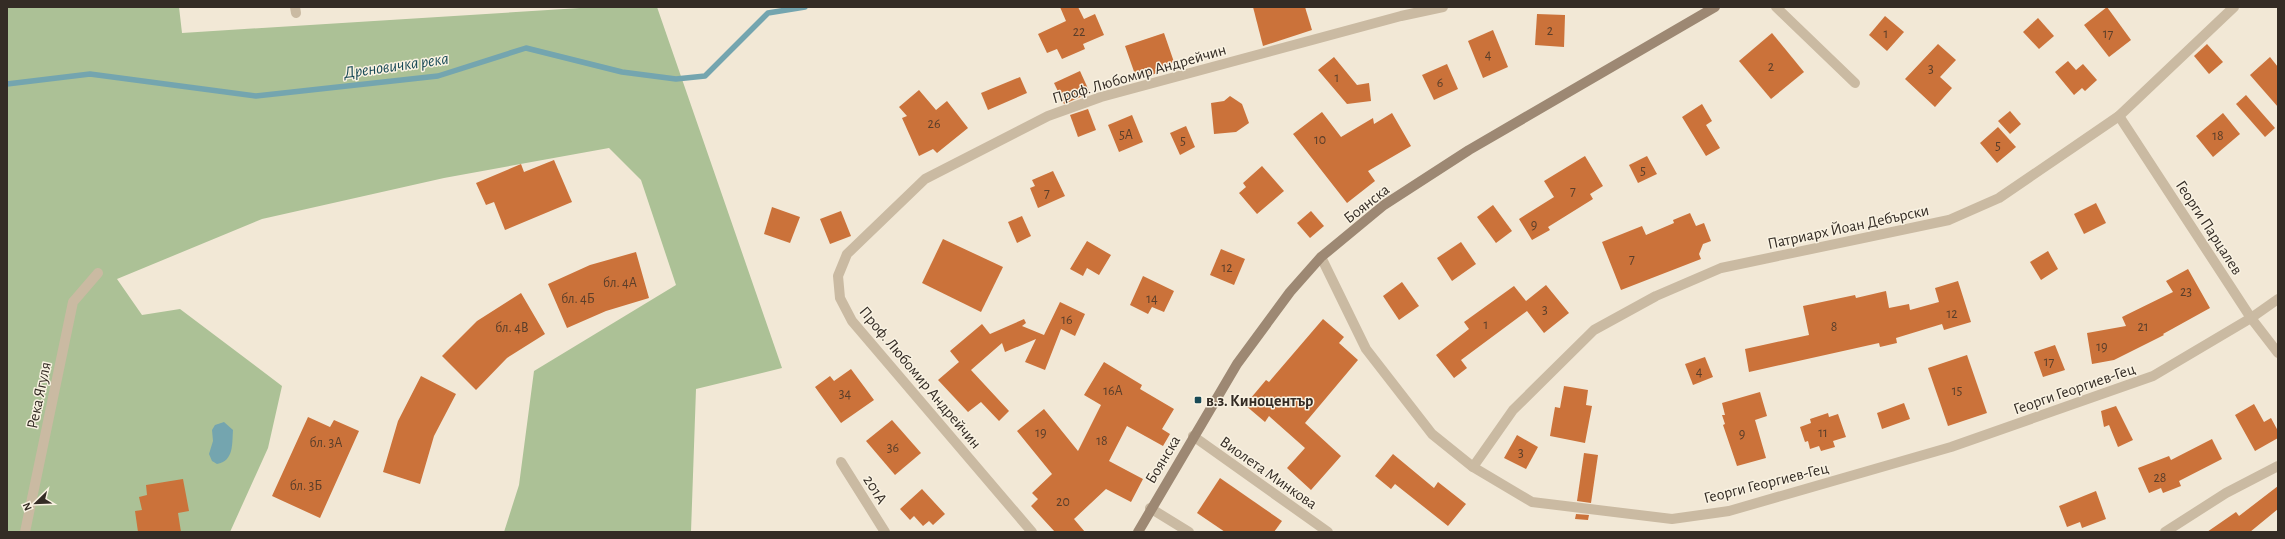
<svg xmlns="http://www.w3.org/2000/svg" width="2285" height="539" viewBox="0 0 2285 539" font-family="'Alegreya Sans',sans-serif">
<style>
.green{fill:#acc196}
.water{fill:#74a5af}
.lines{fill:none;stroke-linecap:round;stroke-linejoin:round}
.stream{stroke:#74a5af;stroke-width:5.5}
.building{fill:#cb723a}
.minor{stroke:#cabaa2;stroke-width:10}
.secondary{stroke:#9d8873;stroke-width:10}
.poi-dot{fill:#194a56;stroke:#f9f2e2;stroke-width:1.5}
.labels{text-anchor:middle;stroke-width:3;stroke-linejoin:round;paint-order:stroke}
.number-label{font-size:14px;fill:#5a3e2a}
.street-label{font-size:16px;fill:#342c25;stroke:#f9f2e2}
.poi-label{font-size:16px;font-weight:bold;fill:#342c25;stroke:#f9f2e2;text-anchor:start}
.water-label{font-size:17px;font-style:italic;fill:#194a56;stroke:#f9f2e2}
</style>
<rect width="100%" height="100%" fill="#f2e8d6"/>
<path class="green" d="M7,7H179L182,33L596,7H657L782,368L696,389L691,532H504L519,485L534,371L676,285L641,180L609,148L444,178L262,219L117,279L142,315L180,309L282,386L268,448L230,532H7Z"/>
<path class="water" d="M224,422L233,430C232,444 234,461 217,464L212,461L209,454L213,441L212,430L215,425Z"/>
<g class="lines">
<path class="stream" d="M7,84L90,74L256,96L438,76L526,48L622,72L676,79L705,76L768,13L805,7"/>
</g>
<g class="building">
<path d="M1060,7H1078L1084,19L1095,14L1104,35L1083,44L1085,49L1062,59L1057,49L1047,53L1038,34L1066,21Z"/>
<path d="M1253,7H1305L1312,30L1263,46Z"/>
<path d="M2107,7L2131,40L2109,57L2084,25Z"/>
<path d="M1537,14L1565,15L1564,47L1535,45Z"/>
<path d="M1885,16L1904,32L1887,51L1869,35Z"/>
<path d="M2038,18L2054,36L2039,49L2023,32Z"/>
<path d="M1493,30L1508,67L1483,78L1468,41Z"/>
<path d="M1164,33L1174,62L1155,69L1157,73L1137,80L1125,46Z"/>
<path d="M1772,33L1804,72L1771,99L1739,61Z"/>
<path d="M1938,44L1956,60L1940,77L1952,88L1935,107L1905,79Z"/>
<path d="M2207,44L2223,62L2209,74L2194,56Z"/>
<path d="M1334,57L1357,85L1369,83L1371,101L1347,104L1318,70Z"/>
<path d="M2270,57L2278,67V107L2250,75Z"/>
<path d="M2068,61L2076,70L2083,64L2097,80L2085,91L2082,88L2074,95L2055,72Z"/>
<path d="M1447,64L1458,89L1434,100L1422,75Z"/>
<path d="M1080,71L1090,93L1064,104L1054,83Z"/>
<path d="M1020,77L1027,93L988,110L981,93Z"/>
<path d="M919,90L936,110L947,101L968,128L937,153L933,149L919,156L902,118L907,116L899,107Z"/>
<path d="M2246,95L2275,128L2265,137L2236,104Z"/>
<path d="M1230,96L1242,104L1249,123L1236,132L1214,134L1211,103L1224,101Z"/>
<path d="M1702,104L1712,121L1706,125L1720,148L1706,156L1682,117Z"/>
<path d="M1088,109L1096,130L1078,137L1070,115Z"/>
<path d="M2010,111L2021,124L2010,134L1998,121Z"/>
<path d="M1322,112L1341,137L1373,118L1374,124L1392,113L1411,146L1368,171L1375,181L1347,203L1293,134Z"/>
<path d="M2223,113L2240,134L2213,157L2196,136Z"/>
<path d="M1132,115L1143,142L1119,152L1108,125Z"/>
<path d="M1186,126L1195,147L1180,155L1170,133Z"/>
<path d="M1998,127L2016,147L1997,163L1980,143Z"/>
<path d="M1585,156L1603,186L1590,194L1593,199L1548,227L1550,230L1532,240L1519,219L1554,197L1544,181Z"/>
<path d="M1647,156L1657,174L1638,183L1629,165Z"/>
<path d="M554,160L572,202L505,230L494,202L486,205L476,183L521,164L524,172Z"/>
<path d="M1262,166L1284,191L1257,214L1239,193L1246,187L1243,183Z"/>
<path d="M1053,171L1065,196L1038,208L1030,188L1035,186L1032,180Z"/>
<path d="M2096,203L2106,223L2084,234L2074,214Z"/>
<path d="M1493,205L1512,231L1496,243L1477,217Z"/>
<path d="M772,207L800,217L790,243L764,234Z"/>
<path d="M841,211L851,236L830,244L820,219Z"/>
<path d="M1311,211L1324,226L1310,238L1297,223Z"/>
<path d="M1690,213L1696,226L1704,223L1711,241L1703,244L1699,254L1701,259L1621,290L1602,242L1642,226L1646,235L1674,223L1673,220Z"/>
<path d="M1022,216L1031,236L1017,243L1008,222Z"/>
<path d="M943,239L1003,267L981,312L922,283Z"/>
<path d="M1087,241L1111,255L1099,275L1087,268L1083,276L1070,269Z"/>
<path d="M1461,242L1476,264L1452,281L1437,258Z"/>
<path d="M1221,249L1245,259L1234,285L1210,275Z"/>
<path d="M2048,251L2058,269L2041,280L2030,262Z"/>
<path d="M636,252L649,298L606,311L567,328L548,284L590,265Z"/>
<path d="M2188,269L2210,308L2163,334L2164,335L2114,360L2092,364L2087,333L2126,326L2122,317L2173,292L2166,281Z"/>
<path d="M1143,276L1174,291L1164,312L1152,307L1148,314L1130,305Z"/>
<path d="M1958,281L1971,322L1944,330L1942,324L1896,338L1897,343L1880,347L1879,343L1749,372L1745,349L1809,335L1803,306L1855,295L1856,298L1886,291L1889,308L1909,304L1910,310L1939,302L1935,288Z"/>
<path d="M1402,282L1419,306L1399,320L1383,296Z"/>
<path d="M1546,285L1569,313L1544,333L1527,311L1461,360L1467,368L1454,378L1436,355L1469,329L1464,322L1514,286L1526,301Z"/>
<path d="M521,293L545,334L507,358L476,390L442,356L477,321Z"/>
<path d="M1060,302L1085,314L1075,336L1061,329L1045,370L1025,362L1036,339L1005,352L1002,343L971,370L1009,411L999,421L981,402L968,412L938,380L959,362L950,351L982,324L990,334L1024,319L1026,323L1022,326L1044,335Z"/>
<path d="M1323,319L1344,337L1339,343L1358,360L1305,423L1341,456L1311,490L1287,468L1305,448L1269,416L1265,422L1245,405L1266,380L1269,382Z"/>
<path d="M2055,345L2065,370L2043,377L2034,352Z"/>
<path d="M1967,355L1987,413L1948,426L1928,368Z"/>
<path d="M1705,357L1713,377L1693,385L1685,364Z"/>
<path d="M1104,362L1142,385L1140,389L1174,409L1162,429L1170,434L1163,446L1127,426L1109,461L1143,479L1131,502L1106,489L1074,519L1085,532H1055L1031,506L1038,499L1032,493L1052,474L1017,431L1044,409L1078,451L1101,405L1084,395Z"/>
<path d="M851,369L874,400L841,423L815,387L830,376L834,381Z"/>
<path d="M421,376L456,394L434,436L420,484L383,472L398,421Z"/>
<path d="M1564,386L1588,390L1586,405L1592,406L1585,443L1550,436L1555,407L1560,408Z"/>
<path d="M1760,392L1767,416L1755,420L1766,458L1737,466L1723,425L1725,424L1722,415H1725L1722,403Z"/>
<path d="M1904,403L1910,419L1882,429L1877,413Z"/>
<path d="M2254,404L2264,422L2271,418L2278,431V438L2255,451L2235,415Z"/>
<path d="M2116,406L2133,440L2118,447L2109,425L2104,427L2101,411Z"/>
<path d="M1828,413L1829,417L1838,414L1846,437L1833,441L1835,447L1821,451L1819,446L1810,449L1808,441L1805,442L1800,427L1811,423L1810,419Z"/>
<path d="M308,417L330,427L334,420L359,431L320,518L272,496Z"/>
<path d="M892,420L921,453L895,475L866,441Z"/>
<path d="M1517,435L1538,447L1526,469L1504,458Z"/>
<path d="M2212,439L2222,459L2179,481L2181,486L2163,493L2161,488L2149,493L2138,468L2169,456L2171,460Z"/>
<path d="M1584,453L1598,455L1591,503L1577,501Z"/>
<path d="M1393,454L1434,488L1438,482L1466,504L1448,526L1395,484L1391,489L1375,476Z"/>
<path d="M1220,478L1282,521L1274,532H1225L1197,513Z"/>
<path d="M183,479L189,511L178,513L181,532H138L135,511L142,510L139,497L147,495L146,485Z"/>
<path d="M2278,486V509L2250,532H2207L2236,512L2239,516Z"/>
<path d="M922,489L945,514L933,525L929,521L923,526L914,516L910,520L900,509Z"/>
<path d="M2096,491L2106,519L2082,528L2080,522L2067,527L2059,506Z"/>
<path d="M1576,514L1589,515L1588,520L1575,519Z"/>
</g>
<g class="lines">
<g class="minor">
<path d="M295,7L296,13"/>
<path d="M1776,7L1855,83"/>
<path d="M2119,116L2251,318L2278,353"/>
<path d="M1321,257L1366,349L1432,434L1473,467L1532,502L1672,519L1729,511L1951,447L2153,376L2251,318L2278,299"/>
<path d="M1193,436L1328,532"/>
<path d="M841,462L885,532"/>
<path d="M1473,467L1513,410L1594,330L1656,296L1721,268L1949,220L1999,198L2119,116L2234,7"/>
<path d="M1150,508L1189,532"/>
<path d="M25,532L73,302L98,273"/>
<path d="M1032,532L852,321L840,298L838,276L847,254L925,179L1048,116L1101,97L1401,16L1443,7"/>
<path d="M2165,532L2226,493L2278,466"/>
</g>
<path class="secondary" d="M1138,532L1237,364L1290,292L1321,257L1384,205L1469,150L1715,7"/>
</g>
<rect class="poi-dot" x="1194" y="396" width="8" height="8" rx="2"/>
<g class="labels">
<g class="number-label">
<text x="1550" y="35">2</text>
<text x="1079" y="36">22</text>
<text x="1886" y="38">1</text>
<text x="2108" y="38">17</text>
<text x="1488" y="59">4</text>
<text x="1771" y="71">2</text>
<text x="1931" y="73">3</text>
<text x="1337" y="82">1</text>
<text x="1440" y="87">6</text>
<text x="934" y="128">26</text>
<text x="1126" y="139">5А</text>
<text x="2218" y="140">18</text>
<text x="1320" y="144">10</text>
<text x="1183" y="145">5</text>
<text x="1998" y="150">5</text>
<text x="1643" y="175">5</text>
<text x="1573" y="195">7</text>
<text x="1047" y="197">7</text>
<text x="1534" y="229">9</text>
<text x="1632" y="263">7</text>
<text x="1227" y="272">12</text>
<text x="620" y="287">бл. 4А</text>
<text x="2186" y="296">23</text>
<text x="578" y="303">бл. 4Б</text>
<text x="1152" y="303">14</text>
<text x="1545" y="314">3</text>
<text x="1952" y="318">12</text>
<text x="1067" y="324">16</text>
<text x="1486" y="329">1</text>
<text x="1834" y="331">8</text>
<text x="2143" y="331">21</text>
<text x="512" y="332">бл. 4В</text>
<text x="2102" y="351">19</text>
<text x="2049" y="366">17</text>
<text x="1699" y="376">4</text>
<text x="1113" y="395">16А</text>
<text x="1957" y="395">15</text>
<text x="845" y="398">34</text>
<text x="1041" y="437">19</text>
<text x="1823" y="437">11</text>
<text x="1742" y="438">9</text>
<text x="1102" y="445">18</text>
<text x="326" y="447">бл. 3А</text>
<text x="893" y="452">36</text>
<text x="1521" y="457">3</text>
<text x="2160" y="482">28</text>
<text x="306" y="490">бл. 3Б</text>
<text x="1063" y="506">20</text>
</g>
<g class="street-label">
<text transform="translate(1139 73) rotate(-16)" y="6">Проф. Любомир Андрейчин</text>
<text transform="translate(1366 203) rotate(-38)" y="6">Боянска</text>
<text transform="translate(1848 226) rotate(-12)" y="6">Патриарх Йоан Дебърски</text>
<text transform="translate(2210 227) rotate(57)" y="6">Георги Парцалев</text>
<text transform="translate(921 377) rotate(50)" y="6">Проф. Любомир Андрейчин</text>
<text transform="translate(2074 388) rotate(-19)" y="6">Георги Георгиев-Гец</text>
<text transform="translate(38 395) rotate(-78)" y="6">Река Ягуля</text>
<text transform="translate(1162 459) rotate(-59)" y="6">Боянска</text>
<text transform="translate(1269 472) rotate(35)" y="6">Виолета Минкова</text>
<text transform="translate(1766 482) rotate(-14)" y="6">Георги Георгиев-Гец</text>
<text transform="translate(876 489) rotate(58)" y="6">201А</text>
</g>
<g class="poi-label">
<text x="1206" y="406">в.з. Киноцентър</text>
</g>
<g class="water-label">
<text transform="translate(396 65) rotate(-8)" y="6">Дреновичка река</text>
</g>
</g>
<rect width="2285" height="539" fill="none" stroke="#342c25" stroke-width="16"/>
<g transform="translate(36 503) rotate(247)" stroke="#f9f2e2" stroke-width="3" paint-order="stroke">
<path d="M0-3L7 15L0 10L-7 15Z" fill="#342c25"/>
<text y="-6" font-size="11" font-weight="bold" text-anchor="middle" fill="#342c25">N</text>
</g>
</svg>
